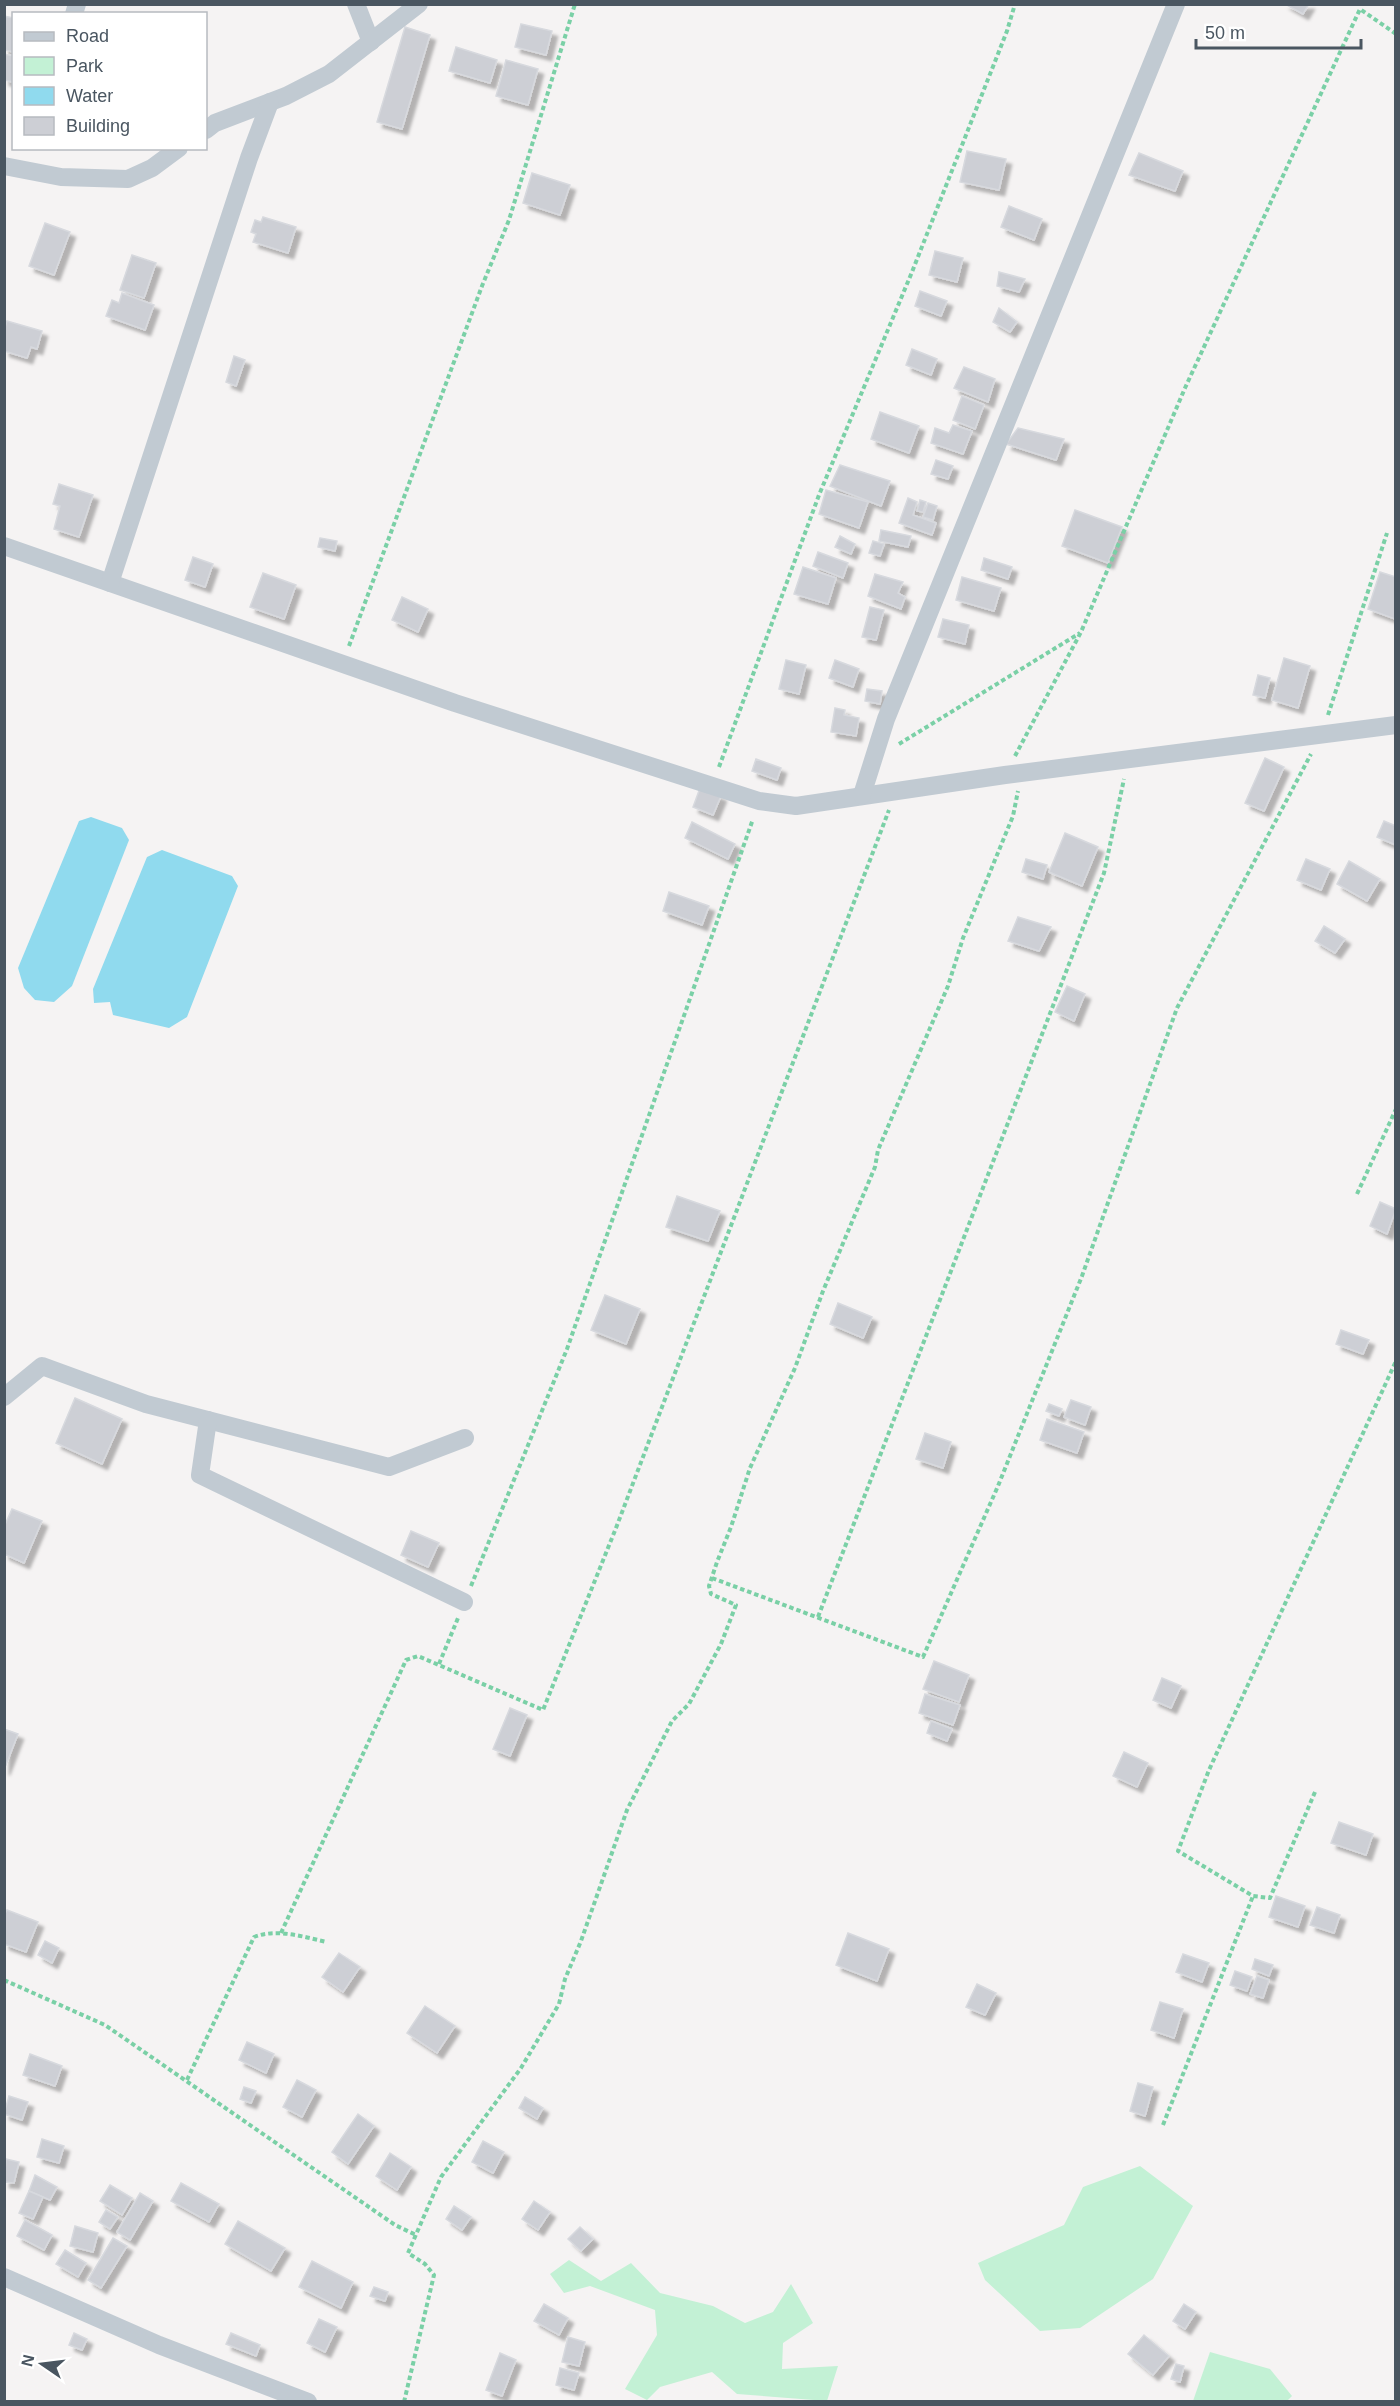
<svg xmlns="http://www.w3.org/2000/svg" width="1400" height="2406" viewBox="0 0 1400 2406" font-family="Helvetica,sans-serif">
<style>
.green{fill:#c3f1d5}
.water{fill:#90daee}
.building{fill:#cdcfd5;stroke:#d7d9de;stroke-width:1.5;filter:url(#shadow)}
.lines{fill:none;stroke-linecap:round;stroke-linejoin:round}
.path{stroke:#7ad0a6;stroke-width:4;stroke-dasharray:4.5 3;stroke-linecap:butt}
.minor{stroke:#c1cad2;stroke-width:18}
</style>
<defs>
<filter id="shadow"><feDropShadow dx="5.5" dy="5.5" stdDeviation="1.5" flood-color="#0004"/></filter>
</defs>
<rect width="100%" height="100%" fill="#f5f3f3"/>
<g class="green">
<path d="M1140,2166L1193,2206L1153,2279L1080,2328L1040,2331L985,2280L978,2263L1064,2225L1083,2187Z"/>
<path d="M569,2260L601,2281L631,2263L660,2293L713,2306L745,2323L773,2312L791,2284L813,2323L783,2343L782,2369L838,2366L827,2401L737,2394L712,2372L660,2387L647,2400L625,2389L657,2335L655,2310L590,2286L564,2293L550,2274Z"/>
<path d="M1210,2352L1270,2369L1292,2396L1287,2401H1193Z"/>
</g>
<g class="water">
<path d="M91,817L122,828L129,840L72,986L54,1002L35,1000L24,988L18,968L79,821Z"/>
<path d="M162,850L232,876L238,886L187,1017L169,1028L113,1015L110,1002L94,1003L93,989L147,857Z"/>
</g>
<g class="building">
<path d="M1285,4H1309L1303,14Z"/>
<path d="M4,16L14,18V52L4,50Z"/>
<path d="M521,24L552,31L546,55L515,47Z"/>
<path d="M405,27L430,35L402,129L377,122Z"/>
<path d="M456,47L497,60L490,83L449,71Z"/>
<path d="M4,54L14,56L13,82L4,80Z"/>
<path d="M506,60L538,69L528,105L496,96Z"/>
<path d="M967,151L1006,159L999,190L960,182Z"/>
<path d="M1139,153L1183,171L1175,191L1129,175Z"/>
<path d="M532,173L570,185L560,215L523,203Z"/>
<path d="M1009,206L1042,219L1034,240L1001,227Z"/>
<path d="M263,217L296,227L288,253L253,242L256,234L251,232L255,220L261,222Z"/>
<path d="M45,223L70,232L54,275L29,266Z"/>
<path d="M935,251L963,258L957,282L929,275Z"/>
<path d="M132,255L156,263L144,298L120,290Z"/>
<path d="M999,272L1025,279L1019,292L997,286Z"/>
<path d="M920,291L947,301L941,316L915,306Z"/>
<path d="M122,293L154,305L145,330L106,316L112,300L119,303Z"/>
<path d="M999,308L1017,322L1010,332L993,322Z"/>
<path d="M7,321L42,331L37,349L31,347L27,358L4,351V331Z"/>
<path d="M912,349L937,359L931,375L906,365Z"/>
<path d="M234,356L245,360L236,386L226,382Z"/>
<path d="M964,367L995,379L988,402L954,388Z"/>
<path d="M962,396L984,405L975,429L953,420Z"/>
<path d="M880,412L919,426L909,453L871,439Z"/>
<path d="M953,425L972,431L963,454L931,443L935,428L949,433Z"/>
<path d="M1018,428L1064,439L1056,460L1006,444Z"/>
<path d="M936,460L953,466L948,479L931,474Z"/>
<path d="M840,465L890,481L881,506L830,486Z"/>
<path d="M59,484L93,495L79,537L54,529L60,506L53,504Z"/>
<path d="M826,490L868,502L859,528L819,514Z"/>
<path d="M908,498L917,502L913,515L936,523L932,535L899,523Z"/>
<path d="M920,500L926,502L923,512L917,511Z"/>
<path d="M928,503L937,506L933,520L923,517Z"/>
<path d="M1075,510L1122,527L1108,563L1062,546Z"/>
<path d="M881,530L911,536L908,547L879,541Z"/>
<path d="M840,536L855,544L851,554L835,547Z"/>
<path d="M320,538L337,541L335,551L318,547Z"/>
<path d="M873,541L884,544L880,556L869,553Z"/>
<path d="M818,552L848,563L843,578L813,566Z"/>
<path d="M193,557L213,564L205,587L185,580Z"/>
<path d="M984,558L1012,567L1008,579L981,570Z"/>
<path d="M803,567L836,578L828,604L794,594Z"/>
<path d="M1380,572L1396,577L1395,619L1368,609Z"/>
<path d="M263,573L296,585L284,619L250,607Z"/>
<path d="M875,574L903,582L898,593L905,597L901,609L868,596Z"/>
<path d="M962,577L1001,588L994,611L956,600Z"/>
<path d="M402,597L428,609L418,632L392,620Z"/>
<path d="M870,607L884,610L876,640L862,637Z"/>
<path d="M943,619L969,625L965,644L938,637Z"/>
<path d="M1284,658L1310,666L1298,708L1272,700Z"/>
<path d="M786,660L806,665L799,694L779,689Z"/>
<path d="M835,660L859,669L853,687L829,678Z"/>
<path d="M1258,675L1270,678L1265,698L1253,695Z"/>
<path d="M867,689L882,691L880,704L865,701Z"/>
<path d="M835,708L845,710L844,715L859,718L856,736L831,732Z"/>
<path d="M1265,758L1284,767L1264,811L1245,803Z"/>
<path d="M756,759L781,768L777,780L752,771Z"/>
<path d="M700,788L721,796L713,815L693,807Z"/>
<path d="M1384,821L1396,826V845L1377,837Z"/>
<path d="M692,822L735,844L728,859L685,838Z"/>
<path d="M1065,833L1098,847L1082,886L1049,872Z"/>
<path d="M1026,859L1047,865L1043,879L1022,872Z"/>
<path d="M1306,859L1330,869L1321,890L1297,880Z"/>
<path d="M1349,861L1380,879L1367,901L1337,884Z"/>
<path d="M669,892L709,906L702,925L663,911Z"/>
<path d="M1018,917L1051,927L1039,951L1008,941Z"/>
<path d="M1324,926L1345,939L1335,953L1315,941Z"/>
<path d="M1067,986L1085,994L1074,1021L1055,1012Z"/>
<path d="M677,1196L720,1211L708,1241L666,1227Z"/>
<path d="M1380,1202L1396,1209L1387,1234L1370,1226Z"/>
<path d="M605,1295L640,1309L626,1344L591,1330Z"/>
<path d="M838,1303L872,1317L863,1338L830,1324Z"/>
<path d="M1341,1330L1369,1340L1363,1354L1336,1344Z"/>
<path d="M75,1398L122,1419L102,1464L56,1443Z"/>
<path d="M1071,1400L1091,1407L1085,1425L1064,1417Z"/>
<path d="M1049,1404L1062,1409L1059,1416L1046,1411Z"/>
<path d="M1047,1419L1084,1432L1077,1453L1040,1440Z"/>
<path d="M925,1433L951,1442L943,1468L916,1459Z"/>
<path d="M12,1509L42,1521L24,1563L4,1554V1527Z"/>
<path d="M411,1531L439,1543L428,1567L401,1555Z"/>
<path d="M934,1661L969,1675L959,1702L923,1689Z"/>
<path d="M1162,1678L1181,1686L1171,1708L1153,1700Z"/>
<path d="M925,1694L960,1705L953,1725L919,1713Z"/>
<path d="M510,1708L527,1715L510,1756L493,1749Z"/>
<path d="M931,1721L952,1729L947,1741L927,1733Z"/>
<path d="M4,1729L18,1734L4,1770Z"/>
<path d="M1124,1752L1148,1763L1137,1787L1113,1776Z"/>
<path d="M1339,1822L1373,1834L1366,1855L1331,1843Z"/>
<path d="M1276,1896L1305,1906L1298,1927L1269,1917Z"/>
<path d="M1317,1907L1340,1915L1334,1933L1310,1925Z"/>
<path d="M7,1910L38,1922L26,1952L4,1944V1916Z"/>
<path d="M848,1933L889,1949L877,1981L836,1965Z"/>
<path d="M45,1941L59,1948L52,1963L38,1955Z"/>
<path d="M339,1953L360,1967L343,1992L322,1977Z"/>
<path d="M1183,1954L1209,1963L1202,1982L1176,1972Z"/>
<path d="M1255,1959L1273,1965L1269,1976L1252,1969Z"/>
<path d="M1235,1971L1252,1977L1247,1991L1230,1985Z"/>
<path d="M1257,1976L1269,1980L1263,1998L1250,1994Z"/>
<path d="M977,1984L996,1993L985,2015L966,2007Z"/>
<path d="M1160,2002L1183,2009L1174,2038L1151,2030Z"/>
<path d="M425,2006L455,2026L437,2053L407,2033Z"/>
<path d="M247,2042L274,2054L266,2073L239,2060Z"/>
<path d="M30,2054L62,2066L55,2086L23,2075Z"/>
<path d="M297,2080L316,2090L302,2117L283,2107Z"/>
<path d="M1138,2083L1153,2087L1145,2116L1130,2111Z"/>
<path d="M244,2087L256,2091L251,2103L240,2099Z"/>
<path d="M9,2096L28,2102L22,2120L4,2114Z"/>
<path d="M525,2097L543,2108L537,2119L519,2108Z"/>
<path d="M358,2114L374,2126L348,2164L332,2152Z"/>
<path d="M42,2139L64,2146L59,2163L37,2157Z"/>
<path d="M483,2141L504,2152L493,2173L472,2162Z"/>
<path d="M390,2153L411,2167L397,2190L376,2176Z"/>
<path d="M6,2159L19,2162L14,2183L4,2182Z"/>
<path d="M35,2175L57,2187L50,2200L29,2191Z"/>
<path d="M181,2183L219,2204L209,2222L171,2201Z"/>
<path d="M110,2185L132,2198L122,2215L100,2201Z"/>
<path d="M29,2191L43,2197L33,2219L19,2213Z"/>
<path d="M140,2193L153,2201L130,2240L117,2232Z"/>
<path d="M534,2201L550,2212L538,2230L522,2219Z"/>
<path d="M454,2206L471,2217L462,2230L446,2219Z"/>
<path d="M106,2210L118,2217L110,2229L99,2222Z"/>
<path d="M25,2220L52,2235L44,2250L17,2236Z"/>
<path d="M238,2221L285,2248L271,2271L225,2244Z"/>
<path d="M75,2226L98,2233L93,2252L70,2246Z"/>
<path d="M580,2227L593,2239L581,2251L568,2239Z"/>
<path d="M113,2238L127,2246L101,2288L88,2280Z"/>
<path d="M65,2250L86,2263L78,2277L56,2264Z"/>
<path d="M312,2261L353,2282L341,2308L299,2287Z"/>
<path d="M374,2287L388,2292L385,2301L370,2296Z"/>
<path d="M544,2304L568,2318L559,2335L534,2321Z"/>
<path d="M1184,2304L1196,2312L1185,2329L1173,2321Z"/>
<path d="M319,2319L337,2327L325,2352L307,2343Z"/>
<path d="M74,2333L87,2339L82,2350L69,2345Z"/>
<path d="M231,2333L260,2345L256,2356L226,2344Z"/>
<path d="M1144,2335L1169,2356L1153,2375L1128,2354Z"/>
<path d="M568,2337L585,2342L579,2366L562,2362Z"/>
<path d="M500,2353L516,2360L502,2396L486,2390Z"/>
<path d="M1176,2364L1184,2366L1180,2382L1171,2379Z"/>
<path d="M560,2368L579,2373L574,2390L556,2385Z"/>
</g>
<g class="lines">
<g class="path">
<path d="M349,646L482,286L509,220L575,4"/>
<path d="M1328,715L1387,533"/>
<path d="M899,744L1080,633"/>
<path d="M1015,756L1081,632L1185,388L1360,9L1396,34"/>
<path d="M719,767L819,495L912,272L1007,31L1015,4"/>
<path d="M1357,1194L1396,1109"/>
<path d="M712,1578L923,1657L998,1486L1082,1276L1177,1008L1311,754"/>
<path d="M471,1586L567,1349L753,819"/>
<path d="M818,1617L1104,873L1124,779"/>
<path d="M439,1664L458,1618"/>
<path d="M1315,1792L1270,1898L1253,1896L1178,1851L1209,1770L1396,1361"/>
<path d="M281,1933L406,1660L418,1656L543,1710L616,1528L889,810"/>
<path d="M4,1980L105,2025L395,2225L416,2235"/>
<path d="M187,2080L254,1937C278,1928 303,1937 327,1942"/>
<path d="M1163,2125L1253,1896"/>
<path d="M404,2402L434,2275L425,2264L408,2253L441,2177L521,2068L559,2004L565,1979L581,1941L627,1810L672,1721L689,1704L721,1644L736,1605L711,1594L709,1586L717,1562L731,1527L750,1468L795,1368L823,1291L875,1167L878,1150L948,986L963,938L1013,816L1018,791"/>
</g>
<g class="minor">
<path d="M356,4L371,42"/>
<path d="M74,14L77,4"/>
<path d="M206,130L215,123L286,96L329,74L419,4"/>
<path d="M4,166L61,177L128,179L152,168L179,148"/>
<path d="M4,546L455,703L759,801L796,806L1005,775L1396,725"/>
<path d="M110,583L249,158L270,102"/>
<path d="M862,795L886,719L1176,4"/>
<path d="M4,1397L42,1366L146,1404L389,1467L465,1438"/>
<path d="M208,1420L200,1475L464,1602"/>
<path d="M4,2277L159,2345L308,2402"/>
</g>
</g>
<rect width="1400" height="2406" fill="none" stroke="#4a5661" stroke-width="12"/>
<rect x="12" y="12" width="195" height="138" fill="#ffffff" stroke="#b7bbc0" stroke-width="1.5"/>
<rect x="24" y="32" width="30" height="9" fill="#c1cad2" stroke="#b7bbc0" stroke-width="1.5"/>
<text x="66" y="42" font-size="18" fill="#4a5661">Road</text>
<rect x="24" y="57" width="30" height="18" fill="#c3f1d5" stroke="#b7bbc0" stroke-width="1.5"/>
<text x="66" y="72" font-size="18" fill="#4a5661">Park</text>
<rect x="24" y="87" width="30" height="18" fill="#90daee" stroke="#b7bbc0" stroke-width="1.5"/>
<text x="66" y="102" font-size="18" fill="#4a5661">Water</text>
<rect x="24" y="117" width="30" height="18" fill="#cdcfd5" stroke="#b7bbc0" stroke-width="1.5"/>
<text x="66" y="132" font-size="18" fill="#4a5661">Building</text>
<g transform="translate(42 2364) rotate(284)" stroke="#ffffff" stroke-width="4.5" paint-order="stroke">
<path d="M0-4.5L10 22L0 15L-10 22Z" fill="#4a5661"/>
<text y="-9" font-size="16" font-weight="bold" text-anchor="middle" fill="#4a5661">N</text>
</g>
<path d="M1196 39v9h165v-9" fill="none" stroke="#4a5661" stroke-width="3"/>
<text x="1205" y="39" font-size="18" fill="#4a5661" stroke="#ffffff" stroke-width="4.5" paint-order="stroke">50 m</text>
</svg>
